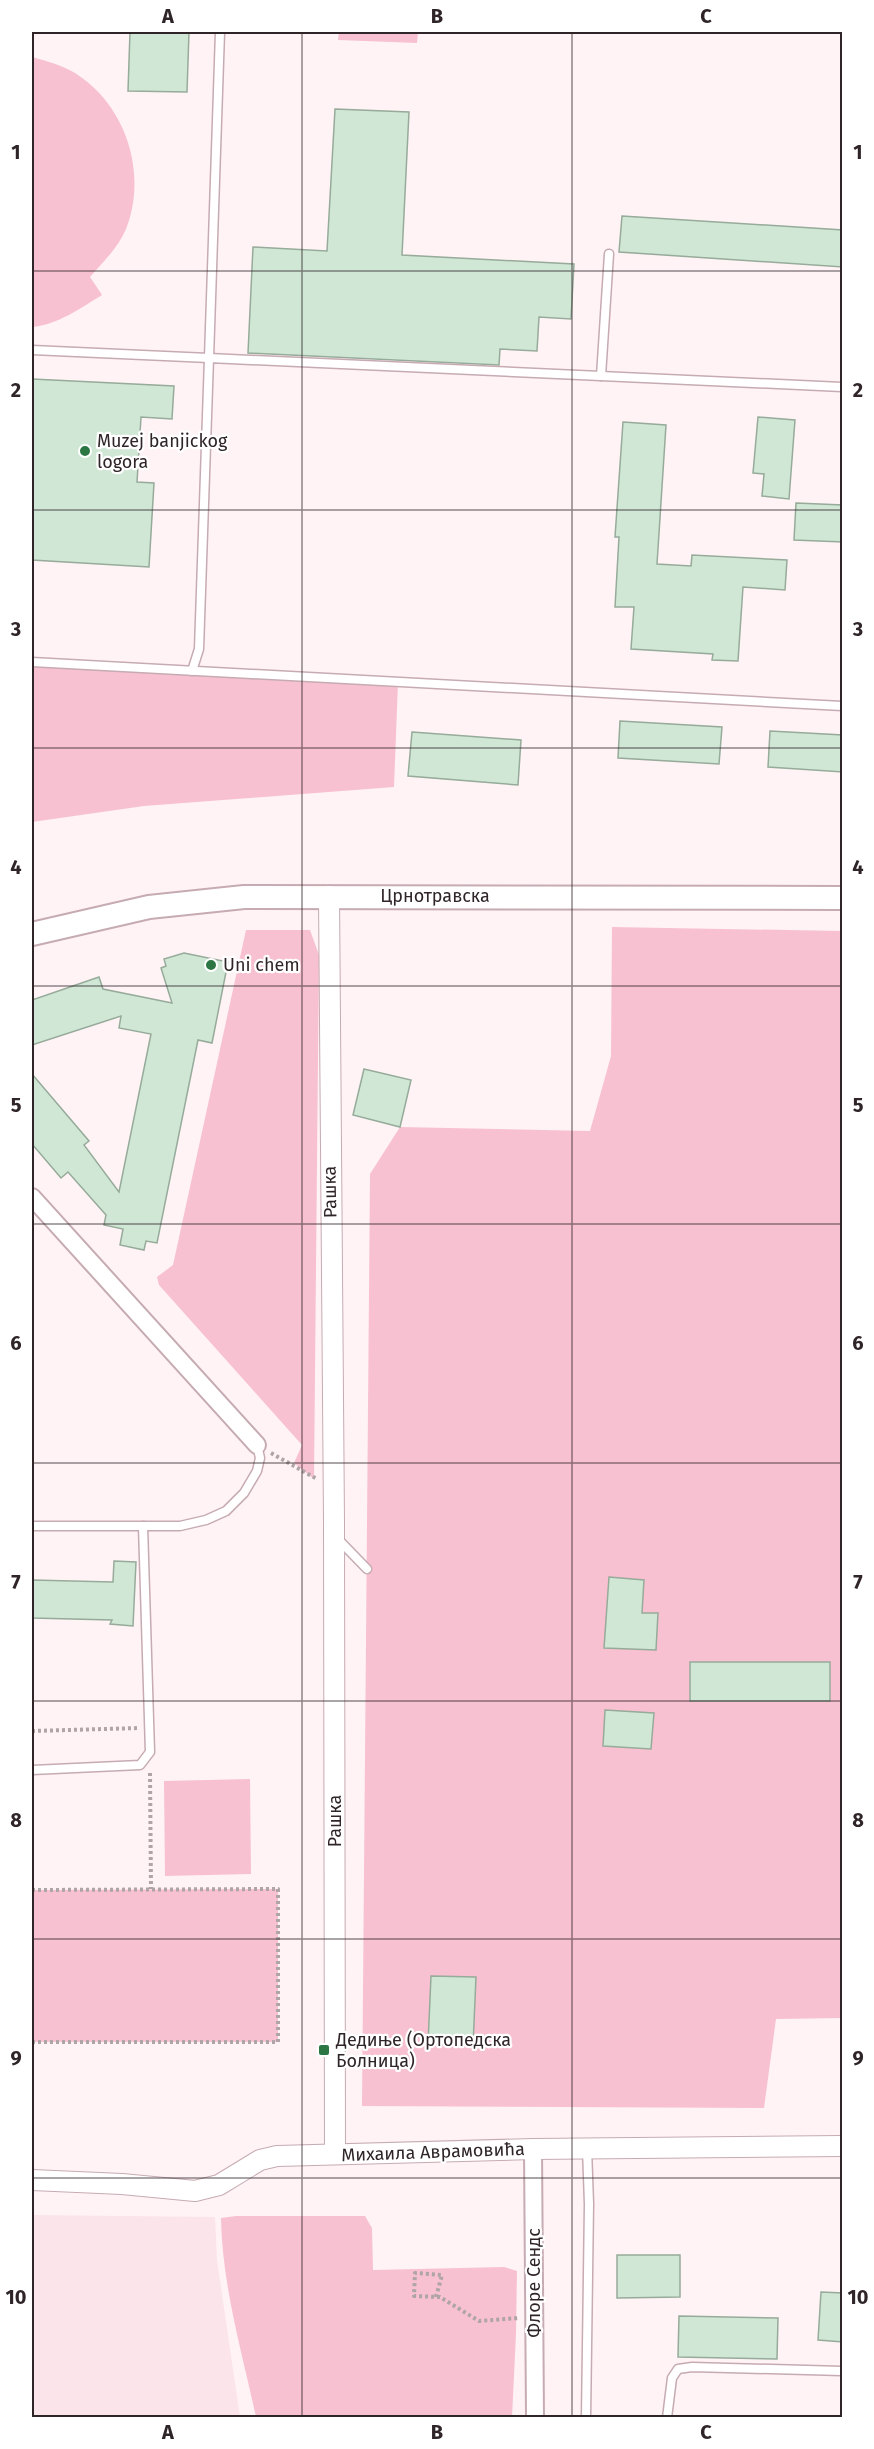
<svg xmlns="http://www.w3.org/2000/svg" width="874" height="2449" viewBox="0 0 874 2449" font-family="'Fira Sans',sans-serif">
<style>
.built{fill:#fbe4ea}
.green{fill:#f8c1d1}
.building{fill:#d1e7d5;stroke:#96ab9a;stroke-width:1.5}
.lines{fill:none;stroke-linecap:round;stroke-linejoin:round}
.service-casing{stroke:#c6abb2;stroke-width:11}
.minor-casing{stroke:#c6abb2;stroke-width:20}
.tertiary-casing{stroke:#c6abb2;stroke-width:22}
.secondary-casing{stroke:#c6abb2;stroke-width:26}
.path{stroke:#afa4a7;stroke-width:4;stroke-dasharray:3 3;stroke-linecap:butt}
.service{stroke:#fff;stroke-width:8}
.minor{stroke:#fff;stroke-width:16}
.tertiary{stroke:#fff;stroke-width:20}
.secondary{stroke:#fff;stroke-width:22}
.grid{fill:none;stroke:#2f2528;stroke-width:1.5;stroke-opacity:0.55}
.poi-dot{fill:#2c7644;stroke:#fff;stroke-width:2}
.labels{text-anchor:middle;stroke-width:4.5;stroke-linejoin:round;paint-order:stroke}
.poi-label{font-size:18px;fill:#2f2528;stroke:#fff;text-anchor:start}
.street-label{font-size:18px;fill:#2f2528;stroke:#fff}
.neatline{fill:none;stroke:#2f2528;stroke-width:2}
.grid-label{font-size:20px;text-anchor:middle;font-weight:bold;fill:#2f2528}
</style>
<rect width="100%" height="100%" fill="#fff3f6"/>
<path class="built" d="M32,2215L215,2217L217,2260L240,2417H32Z"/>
<g class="green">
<path d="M339,32H418L417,43L338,40Z"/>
<path d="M32,57C46,61 62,65 75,73C126,105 148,173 126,229C118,248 103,262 90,277L102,295C81,308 57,325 32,327Z"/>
<path d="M32,662L398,682L394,787L144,806L32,822Z"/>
<path d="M612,927L842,931V2018L776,2019L764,2108L362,2106L370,1174L400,1127L590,1131L611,1056Z"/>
<path d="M246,930H310L319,955L314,1479L294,1463L302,1445L159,1285L157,1277L173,1265Z"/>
<path d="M250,1779L251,1874L165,1876L164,1781Z"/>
<path d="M278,1889V2042H32V1890Z"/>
<path d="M236,2216H365L372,2228L373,2270L504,2267L517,2271L516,2334L512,2417H256C242,2352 222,2285 221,2218Z"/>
</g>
<g class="building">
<path d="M130,32H189L187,92L128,91Z"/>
<path d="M335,109L409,112L402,255L574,264L571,319L539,317L537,351L500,349L499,365L248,353L253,247L327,251Z"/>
<path d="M622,216L843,230V267L619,252Z"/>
<path d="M32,379L174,386L172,419L141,417L137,482L154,483L149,567L32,560Z"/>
<path d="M758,417L795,420L789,499L762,496L764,474L753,473Z"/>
<path d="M623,422L666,425L657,564L691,566L692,555L787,560L785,590L743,587L738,661L712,660L713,654L631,649L634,607H615L619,537H615Z"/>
<path d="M796,503L843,505V542L794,540Z"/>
<path d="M620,721L722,727L719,764L618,758Z"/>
<path d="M770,731L843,735V772L768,767Z"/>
<path d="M412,732L521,740L518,785L408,776Z"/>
<path d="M184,953L228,962L212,1043L198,1040L157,1243L146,1241L144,1250L120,1245L123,1229L104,1225L106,1215L68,1172L61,1178L32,1144V1074L89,1141L84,1145L119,1192L151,1034L119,1028L121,1016L32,1045V1000L99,977L103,989L172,1003L161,968L166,966L164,959Z"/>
<path d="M364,1069L411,1080L400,1127L353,1115Z"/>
<path d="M114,1561L136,1562L133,1626L110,1624L112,1620L32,1618V1580L113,1582Z"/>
<path d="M609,1577L644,1580L642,1613H658L656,1650L604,1648Z"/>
<rect x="690" y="1662" width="140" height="39"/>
<path d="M605,1710L654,1713L651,1749L603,1746Z"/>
<path d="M431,1976L476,1977L473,2046L428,2044Z"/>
<path d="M617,2255H680V2297L617,2298Z"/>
<path d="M821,2292L843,2293V2342L818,2340Z"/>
<path d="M679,2316L778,2318L777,2359L678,2357Z"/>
</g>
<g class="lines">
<defs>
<g id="service">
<path d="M32,350L209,358L220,32"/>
<path d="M601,376L609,254"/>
<path d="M32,662L842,706"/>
<path d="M192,671L199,649L209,358L842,387"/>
<path d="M32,1526H180L206,1520L226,1511L244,1493L257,1471L260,1458L257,1445"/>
<path d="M336,1537L367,1569"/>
<path d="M32,1770L140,1765L150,1752L143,1526"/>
<path d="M586,2418L589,2204L587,2148"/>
<path d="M667,2418L672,2378L678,2369L692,2367L842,2371"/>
</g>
<g id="minor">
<path d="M32,1197L257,1445"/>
<path d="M533,2149L535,2418"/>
</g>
<g id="tertiary">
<path d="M329,896L334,1522L335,2154"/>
<path d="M32,2180L122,2184L195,2191L219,2185L260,2160L277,2156L533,2149L842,2146"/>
</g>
<path id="secondary" d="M32,934L149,907L244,897L842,898"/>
</defs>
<use href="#service" class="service-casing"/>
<use href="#minor" class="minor-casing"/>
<use href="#tertiary" class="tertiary-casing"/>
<use href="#secondary" class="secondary-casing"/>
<g class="path">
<path d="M271,1453L317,1479"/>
<path d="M32,1731L139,1728"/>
<path d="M150,1773L151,1889"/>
<path d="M32,1890L278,1889V2042H32"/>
<path d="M436,2297L442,2275L415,2273L414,2296L440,2297L479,2321L519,2318"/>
</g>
<use href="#service" class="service"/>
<use href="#minor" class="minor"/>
<use href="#tertiary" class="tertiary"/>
<use href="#secondary" class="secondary"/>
</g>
<path class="grid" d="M302,32V2418M572,32V2418M32,271H842M32,510H842M32,748H842M32,986H842M32,1224H842M32,1463H842M32,1701H842M32,1939H842M32,2178H842"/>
<g class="poi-dot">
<circle cx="85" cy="451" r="6"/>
<circle cx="211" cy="965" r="6"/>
<rect x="318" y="2044" width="12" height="12" rx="3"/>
</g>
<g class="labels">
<g class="poi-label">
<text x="97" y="447">Muzej banjickog<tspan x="97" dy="21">logora</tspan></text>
<text x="223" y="971">Uni chem</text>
<text x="336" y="2046">Дедиње (Ортопедска<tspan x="336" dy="21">Болница)</tspan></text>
</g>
<g class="street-label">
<text x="435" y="902">Црнотравска</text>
<text transform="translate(330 1192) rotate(-91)" y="6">Рашка</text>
<text transform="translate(335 1821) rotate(-90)" y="6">Рашка</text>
<text transform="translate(433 2152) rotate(-2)" y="6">Михаила Аврамовића</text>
<text transform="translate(534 2283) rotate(-90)" y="6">Флоре Сендс</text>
</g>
</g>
<rect width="874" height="2449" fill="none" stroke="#ffffff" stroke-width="66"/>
<rect x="33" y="33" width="808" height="2383" class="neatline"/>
<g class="grid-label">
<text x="168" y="23">A</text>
<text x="437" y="23">B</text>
<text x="706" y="23">C</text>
<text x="16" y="159">1</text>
<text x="858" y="159">1</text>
<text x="16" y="397">2</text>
<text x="858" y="397">2</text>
<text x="16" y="636">3</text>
<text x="858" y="636">3</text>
<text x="16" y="874">4</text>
<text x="858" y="874">4</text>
<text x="16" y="1112">5</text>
<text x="858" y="1112">5</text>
<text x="16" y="1350">6</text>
<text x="858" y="1350">6</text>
<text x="16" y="1589">7</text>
<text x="858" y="1589">7</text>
<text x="16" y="1827">8</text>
<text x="858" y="1827">8</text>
<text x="16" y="2065">9</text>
<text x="858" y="2065">9</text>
<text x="16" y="2304">10</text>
<text x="858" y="2304">10</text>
<text x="168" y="2439">A</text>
<text x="437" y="2439">B</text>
<text x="706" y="2439">C</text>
</g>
</svg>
